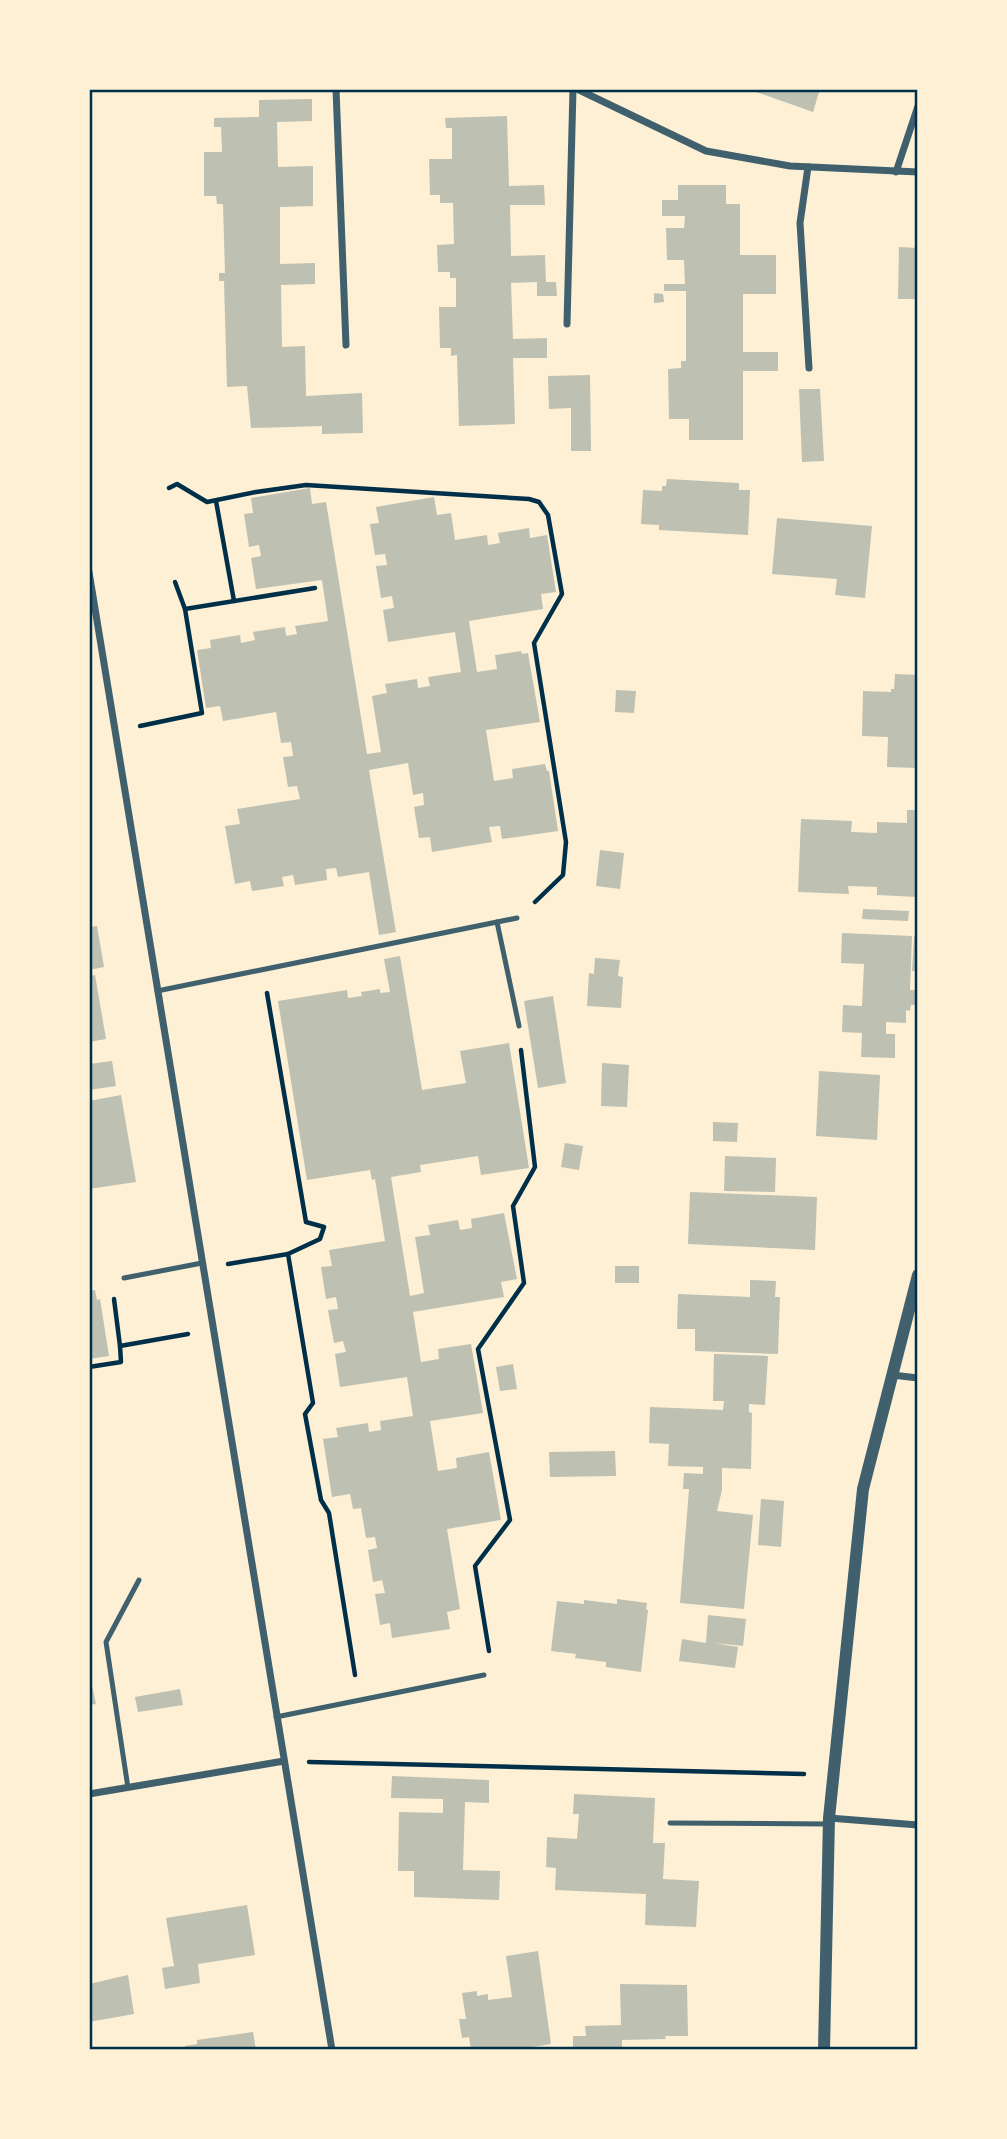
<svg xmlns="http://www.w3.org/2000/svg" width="1007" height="2139" viewBox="0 0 1007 2139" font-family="'Golos Text',sans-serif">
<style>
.building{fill:#bec0b2}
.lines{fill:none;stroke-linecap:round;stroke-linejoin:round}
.path{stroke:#003049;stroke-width:4.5}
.service{stroke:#3f606c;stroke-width:5}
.minor{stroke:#3f606c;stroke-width:7}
.tertiary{stroke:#3f606c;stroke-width:12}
.neatline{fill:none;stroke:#003049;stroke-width:2.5}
</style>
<rect width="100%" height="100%" fill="#fdf0d5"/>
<g class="building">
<path d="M756,89H820L813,112L756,92Z"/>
<path d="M312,99V121L277,122L278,167L313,166V206L280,207V264L315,263V284L281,285L282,347L305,346L306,396L362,393L363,433L322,434V426L251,428L247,386L227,387L224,281H219V273H225L223,204H217L216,196H204V152H222L221,127H214V118L259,117V100Z"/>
<path d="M507,116L509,186L544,185L545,205H510L511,256L545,255L546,282H556L557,296H537V282L511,283L513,339L547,338V358H513L515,424L459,426L457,355L451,356V348H440L439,307H456V278H450V272H438L437,245L454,244L453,203H440V195H430L429,159H452V128H446L445,118Z"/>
<path d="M678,185H726V204H740V255H776V294H743V352H778V371H743V440H689V419H669L668,369L681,368V361H686V291H664V284H685L684,260H667L666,228H684L685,216H662V200H678Z"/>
<path d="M899,247L918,248V299H898Z"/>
<path d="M654,293L663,294L664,302L654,303Z"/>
<path d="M590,375L591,451H571V408L549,409L548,376Z"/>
<path d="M799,389H820L824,461L802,462Z"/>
<path d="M667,479L739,483V490H750L748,535L659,530V525L641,524L643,490L662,491V486H666Z"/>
<path d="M310,488L312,504L326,502L367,754L381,752L372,696L387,693L385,684L417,679L418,688L430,686L428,677L461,672L455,632L388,642L383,610L394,608L392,596L381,598L376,566L387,565L385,554L375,555L370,524L379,523L376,507L434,497L437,515L451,513L455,540L487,535L488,545L500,543L498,533L529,528L530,538L547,535L556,592L541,594L543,609L469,621L477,672L497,669L495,655L521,651L522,654L528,653L540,722L486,730L494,781L513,778L512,769L545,764L547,771H549L558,831L502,839L500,826L489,827L492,842L432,852L430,837L419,838L414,807L424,805L423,793L413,795L408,763L369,770L396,932L379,935L369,872L338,877L336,868L326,869L327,880L295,885L293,875L282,877L284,886L252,891L250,881L235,884L225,826L240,824L237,809L300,799L297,786L288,787L283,757L293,756L291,742L281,743L276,712L223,721L220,706L206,708L197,650L211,648L210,640L240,635L241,643L255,640L253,632L285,627L286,636L297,634L295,626L328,621L322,580L256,589L251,558L261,556L259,545L249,547L244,514L253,513L251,498Z"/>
<path d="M777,518L872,526L865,598L835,595L837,579L772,574Z"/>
<path d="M895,674L918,675V768L887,767L888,737L862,736L863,691L891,692V689H894Z"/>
<path d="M616,690L636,691L634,713L615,712Z"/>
<path d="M907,810H918V897L877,895V887L848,886L849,894L798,892L801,819L852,821L851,832L877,833V822L907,823Z"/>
<path d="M600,850L624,853L620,889L596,886Z"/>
<path d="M863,909L909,911L908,921L862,919Z"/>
<path d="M97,926L104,967L89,970V927Z"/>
<path d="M842,933L912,936L910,990H918L917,1005H911L910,1011L906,1010V1023L886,1022V1034H895V1058L861,1057L862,1033L842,1032L843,1005L862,1006L864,964L841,963Z"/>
<path d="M914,936H918V971H912Z"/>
<path d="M400,956L422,1090L466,1083L460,1051L509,1043L529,1168L481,1175L478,1156L420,1165L421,1172L391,1177L410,1296L424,1293L415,1237L430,1235L428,1225L458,1220L460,1230L472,1228L471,1219L504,1213L517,1279L501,1282L504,1297L413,1312L421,1362L439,1359L438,1349L471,1344L483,1413L430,1421L438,1471L457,1468L456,1458L489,1452L501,1520L447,1529L460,1609L447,1612L450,1629L392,1638L390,1623L380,1625L375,1594L385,1593L382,1580L373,1582L368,1550L377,1548L375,1537L366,1538L361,1508L353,1509L350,1494L332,1497L323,1439L338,1437L336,1428L368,1423L369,1432L381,1430L380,1421L413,1416L407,1377L340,1387L335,1354L346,1352L343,1341L334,1343L328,1310L338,1309L336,1297L326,1299L321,1267L332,1266L329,1250L385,1241L375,1179L372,1180L370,1170L307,1180L278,1001L347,990L348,998L362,996L361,992L380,989V993L390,992L384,959Z"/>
<path d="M595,958L620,960L618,976L623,977L621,1008L587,1006L589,973L594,974Z"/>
<path d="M95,975L106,1039L89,1042V976Z"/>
<path d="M553,996L566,1083L538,1088L524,1001Z"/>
<path d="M112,1061L116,1086L89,1090V1064Z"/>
<path d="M602,1063L629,1065L627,1107L601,1106Z"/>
<path d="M819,1071L880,1075L877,1140L816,1136Z"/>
<path d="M121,1095L136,1182L89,1189V1101Z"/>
<path d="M713,1122L738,1123L737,1142L713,1141Z"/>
<path d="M565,1143L583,1146L579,1170L561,1167Z"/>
<path d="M725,1156L776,1158L775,1192L724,1191Z"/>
<path d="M690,1192L817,1197L815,1250L688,1244Z"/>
<rect x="615" y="1266" width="24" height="17"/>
<path d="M750,1280L776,1281L775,1297H780L778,1354L695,1351V1329H677L678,1294L750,1297Z"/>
<path d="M95,1290L97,1300L100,1299L109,1356L89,1359V1291Z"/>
<path d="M714,1354L768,1356L765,1405L749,1404V1412L752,1413L751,1469L722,1468V1490L717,1511L753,1515L744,1609L680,1603L689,1489H683L684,1473L703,1474V1467L668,1466L669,1444L649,1443L650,1407L723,1410L724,1401H713Z"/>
<path d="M513,1364L517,1389L500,1391L496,1367Z"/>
<path d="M615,1451L616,1476L550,1477L549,1452Z"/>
<path d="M761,1499L784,1501L781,1547L758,1545Z"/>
<path d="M617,1599L647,1603L646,1609L648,1610L641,1672L606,1667V1662L575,1658L576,1654L551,1651L557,1601L584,1604V1600L617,1604Z"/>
<path d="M708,1615L746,1619L743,1646L714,1643L738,1647L735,1668L679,1661L682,1639L706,1643Z"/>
<path d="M89,1672L96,1704L89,1705Z"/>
<path d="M180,1689L183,1705L138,1712L135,1697Z"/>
<path d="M392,1776L489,1780V1803L465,1802L463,1870L500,1871L499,1900L414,1897V1871H398L399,1812L443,1813V1799L391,1798Z"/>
<path d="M574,1794L655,1798L653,1843H665L663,1879L699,1881L696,1927L645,1925L646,1894L555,1890L556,1868L546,1867L547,1837L577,1839L579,1814H573Z"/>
<path d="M247,1905L255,1955L198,1964L200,1983L165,1989L162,1968L174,1966L166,1918Z"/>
<path d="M538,1951L551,2044L526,2048V2050H471L469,2037L462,2038L459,2019H466L462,1993L477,1991V1996L488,1994V2000L512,1997L506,1956Z"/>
<path d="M128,1975L134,2014L89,2022V1984Z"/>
<path d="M620,1984L687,1985L688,2036H665L666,2039L622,2040V2050H573V2036H586L585,2026L621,2025Z"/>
<path d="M253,2032L256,2050H186L185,2046L197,2044V2040Z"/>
</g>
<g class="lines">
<g class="path">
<path d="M169,488L177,484L207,502L256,492L306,485L529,499L539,502L548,515L562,594L534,643L566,842L563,875L535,902"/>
<path d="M216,501L234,601"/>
<path d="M185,609L315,588"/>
<path d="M140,726L202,713L185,609L175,582"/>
<path d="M267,993L306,1222L324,1227L320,1239L288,1254L313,1403L305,1414L321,1500L329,1513L355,1675"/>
<path d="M228,1264L288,1254"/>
<path d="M114,1299L120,1346"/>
<path d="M89,1367L121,1362L120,1346L188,1334"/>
<path d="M489,1651L475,1566L510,1520L478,1349L524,1283L513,1206L535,1167L521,1050"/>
<path d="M309,1762L804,1774"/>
</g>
<g class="service">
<path d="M497,922L519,1026"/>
<path d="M157,991L517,918"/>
<path d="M124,1278L202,1263"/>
<path d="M276,1717L484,1675"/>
<path d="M128,1788L106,1642L139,1580"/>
<path d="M670,1823L828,1824"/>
</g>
<g class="minor">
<path d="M336,89L346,345"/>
<path d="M577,89L706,151L790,166L918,172"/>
<path d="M808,167L800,223L809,368"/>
<path d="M896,172L918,106"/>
<path d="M567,324L573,89"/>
<path d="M89,572L332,2050"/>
<path d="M892,1375L918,1378"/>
<path d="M89,1794L284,1761"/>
<path d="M829,1818L918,1825"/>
</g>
<path class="tertiary" d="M824,2050L829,1818L863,1489L918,1275"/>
</g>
<rect width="1007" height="2139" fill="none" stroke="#fdf0d5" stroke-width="182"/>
<rect x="91" y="91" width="825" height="1957" class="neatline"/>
</svg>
